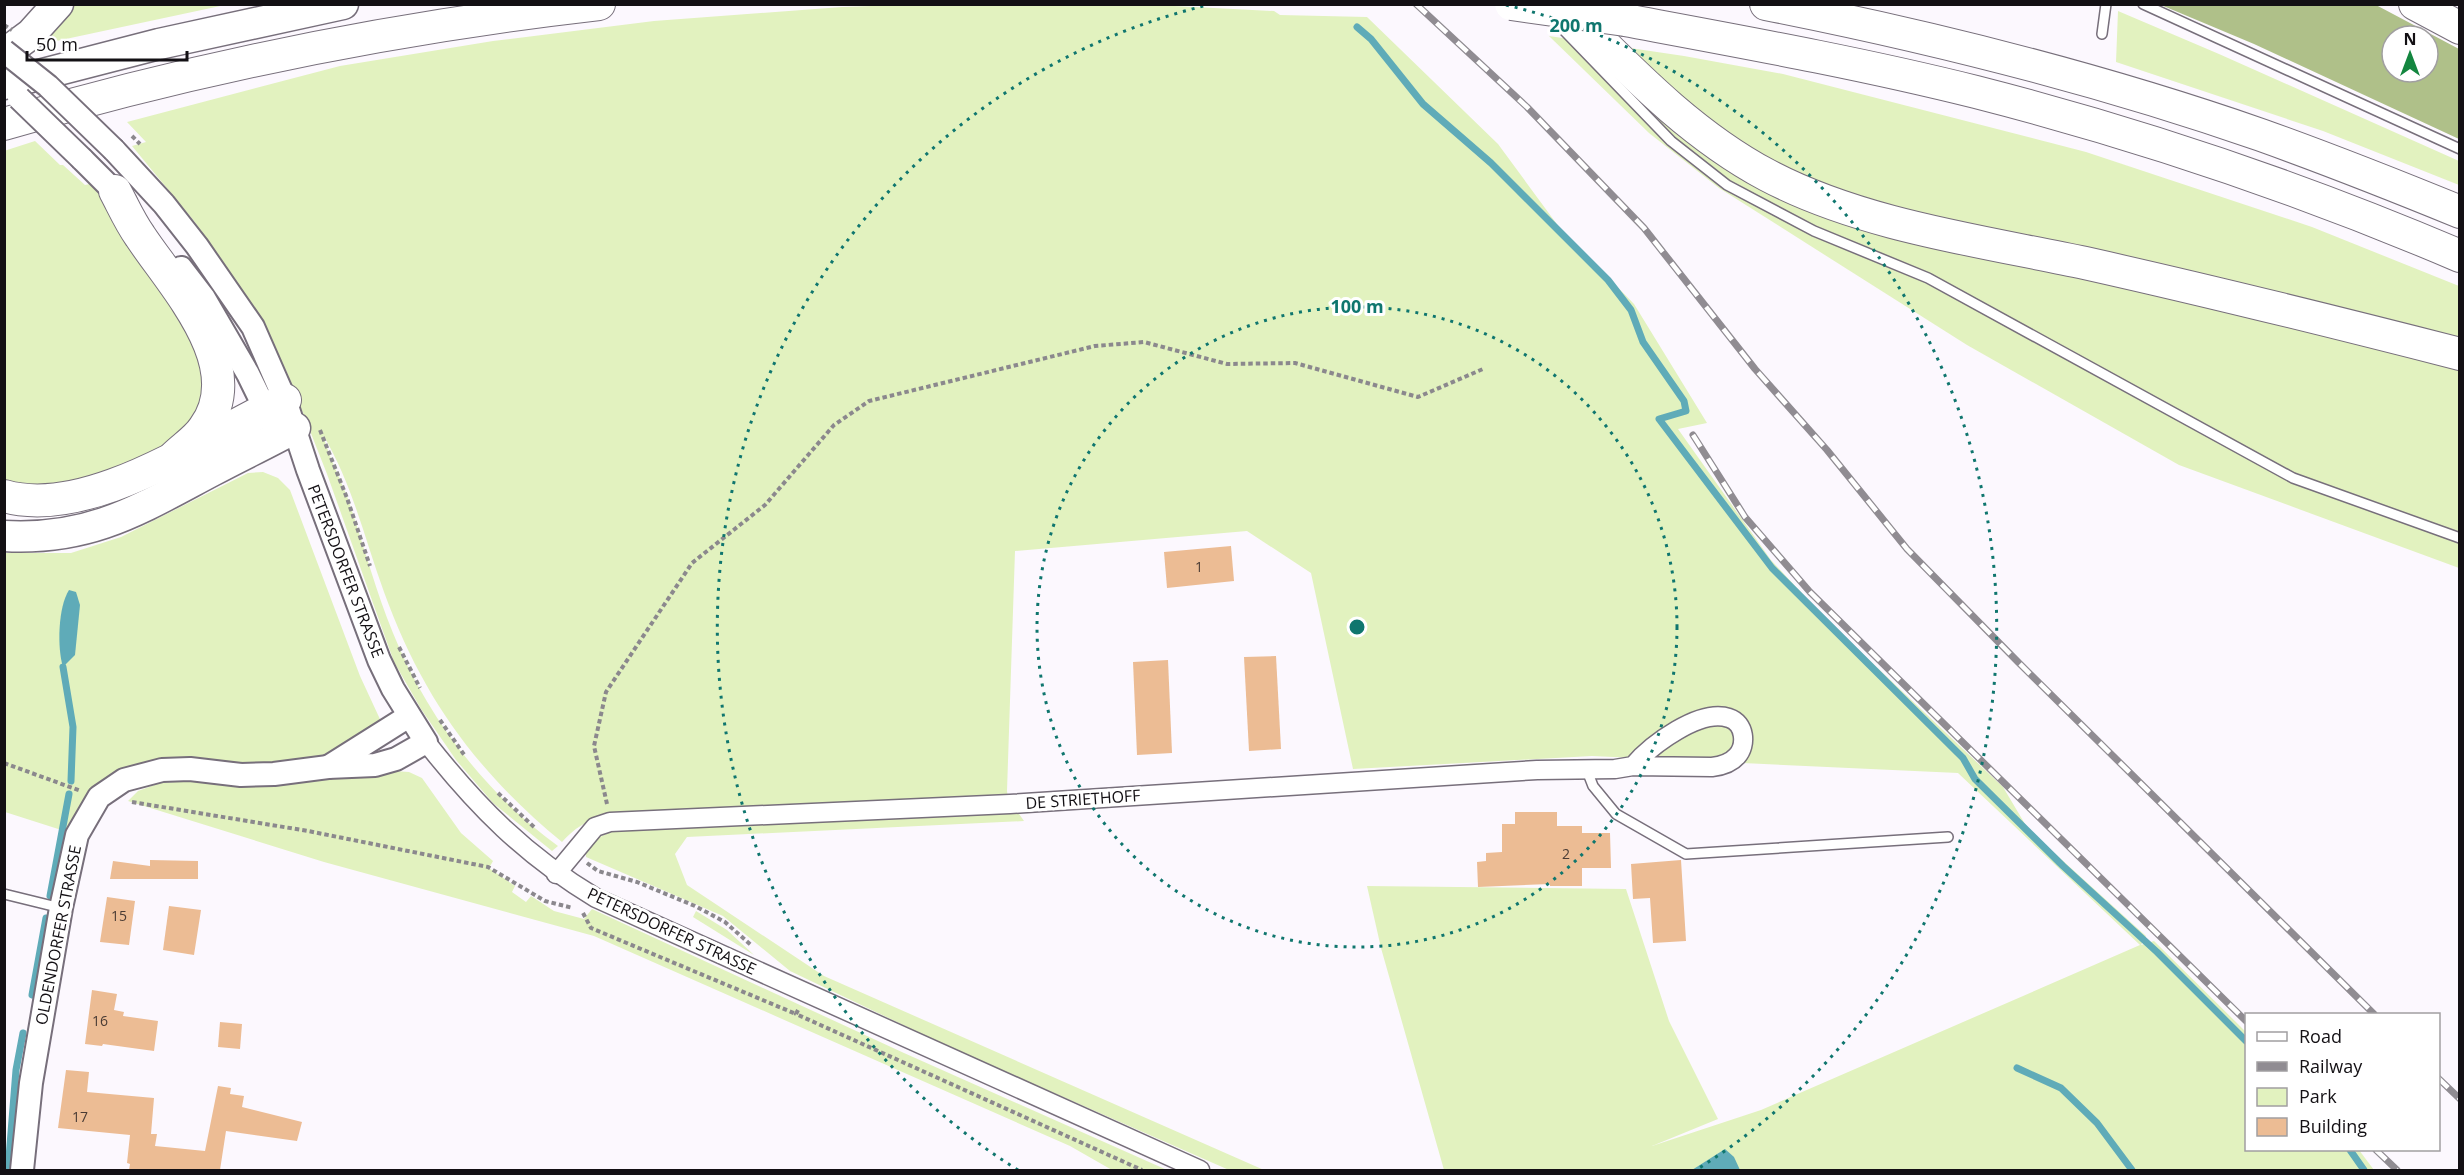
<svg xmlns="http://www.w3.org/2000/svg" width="2464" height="1175" viewBox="0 0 2464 1175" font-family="'Open Sans',sans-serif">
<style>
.green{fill:#e2f2bf}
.forest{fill:#afc089;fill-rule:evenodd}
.water{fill:#5fabb8}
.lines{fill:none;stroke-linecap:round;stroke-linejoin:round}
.stream{stroke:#5fabb8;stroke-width:7}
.building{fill:#ecbc94}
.service-casing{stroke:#776f7b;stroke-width:12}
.minor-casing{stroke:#776f7b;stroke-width:21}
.tertiary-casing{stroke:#776f7b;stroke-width:26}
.trunk-casing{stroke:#776f7b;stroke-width:33}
.motorway-casing{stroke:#776f7b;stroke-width:34}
.path{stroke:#8b888d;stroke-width:4;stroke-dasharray:4.5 3;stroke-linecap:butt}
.service{stroke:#fff;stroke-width:9}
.minor{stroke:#fff;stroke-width:18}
.tertiary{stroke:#fff;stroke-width:22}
.trunk{stroke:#fff;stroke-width:30}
.motorway{stroke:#fff;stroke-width:32}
.rail-casing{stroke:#908c92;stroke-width:7}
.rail{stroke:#fff;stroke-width:4.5;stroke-dasharray:14;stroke-linecap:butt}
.tertiary-bridge-casing{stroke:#776f7b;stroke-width:26;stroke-linecap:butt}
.motorway-bridge-casing{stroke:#776f7b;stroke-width:34;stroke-linecap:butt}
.path-bridge{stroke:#8b888d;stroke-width:4;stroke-dasharray:4.5 3;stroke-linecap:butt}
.tertiary-bridge{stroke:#fff;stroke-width:22}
.motorway-bridge{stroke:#fff;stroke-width:32}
.ring{fill:none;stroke:#0f766e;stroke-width:3;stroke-dasharray:3 6}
.labels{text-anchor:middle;stroke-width:6;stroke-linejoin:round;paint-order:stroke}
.number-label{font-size:14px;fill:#493b34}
.street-label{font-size:16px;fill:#131014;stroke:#fff}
.centre{fill:#0f766e;stroke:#fff;stroke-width:3}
.ring-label{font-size:18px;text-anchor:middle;font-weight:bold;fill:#0f766e;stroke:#fff;stroke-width:6;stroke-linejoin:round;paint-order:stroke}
</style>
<rect width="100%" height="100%" fill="#fcf8fe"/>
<g class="green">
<path d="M929,4L1155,5L1274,11L1280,15L1367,17L1498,144L1559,227L1634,304L1707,423L1678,429L1771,560L1826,619L2003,787L2028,829L2146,936L2141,945L2154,941L2246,1032V1150H2359L2374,1170H1444L1381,948L1367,886L1626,889L1669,1021L1718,1119L1652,1146L1761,1110L2140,945L1958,773L1592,756L1353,769L1311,573L1247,531L1015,551L1007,791L1008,798L605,816C586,820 574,829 562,842C476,771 422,697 384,592C365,540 352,483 323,435C329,457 340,478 348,499C363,543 375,589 393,633C426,716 486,794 558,846L552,851L493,803L456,760L421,709L394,662L327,474L286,370L250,305L220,257L194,221L132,146L146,142L127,122L340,66L493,41L654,21L842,7Z"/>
<path d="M68,5H225L47,43L39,37Z"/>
<path d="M2118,11L2219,54L2459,161V185L2323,131L2116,62Z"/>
<path d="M1549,36L1684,56L1783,74L2086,152L2312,227L2459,286V568L2179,465L1967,345L1719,188L1649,133Z"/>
<path d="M35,141L60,165H63L85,185L94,183L102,200L194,329L206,392L181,439L82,485L37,490L5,484L4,151Z"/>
<path d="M263,472L278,478L290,490L360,676L385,730L328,767L124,780L77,835L5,812V553H71L121,537L248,473Z"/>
<path d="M394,771L409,772L422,778L461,833L493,861L489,868L515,886L512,892L526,902L531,896L554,911L584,919L592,909L904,1053L1167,1170H1112L1070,1146L594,936L324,862L128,801L138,791L160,783L189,781L275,783Z"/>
<path d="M1017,811L1024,821L687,837L675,854L687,885L824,976L1264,1170H1229L943,1044L790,971L723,916L586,857C585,841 604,835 616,830Z"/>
<path d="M696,911L727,930L754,955L693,917Z"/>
</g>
<path class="forest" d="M2161,5H2376L2459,49V139L2254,44ZM2392,36H2428V72H2392Z"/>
<g class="water">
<path d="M69,590L76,592L80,605L75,655L63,667C57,648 58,607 69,590Z"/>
<path d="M1725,1149L1734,1157L1740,1170H1692Z"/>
</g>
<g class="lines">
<g class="stream">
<path d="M1357,27L1371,39L1423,104L1491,163L1608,280L1631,310L1643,342L1684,401L1686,411L1659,419L1772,568L1963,758L1975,779L2063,866L2157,952L2246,1041"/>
<path d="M63,667L73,727L71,781"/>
<path d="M50,896L69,794"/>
<path d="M32,995L46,918"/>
<path d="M2017,1068L2061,1088L2097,1123L2132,1170"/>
<path d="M2350,1150L2364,1170"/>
<path d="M8,1170L16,1070L23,1033"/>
</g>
</g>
<g class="building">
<path d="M1231,546L1234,581L1167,588L1164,552Z"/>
<path d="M1276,656L1281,749L1249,751L1244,657Z"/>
<path d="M1168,660L1172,753L1137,755L1133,662Z"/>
<path d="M1515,812H1557V826H1582V833H1610L1611,868H1582V886H1550V884L1478,887L1477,862L1486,861V853L1502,852V824H1515Z"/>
<path d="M150,860L198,861V879H110L113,861L150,866Z"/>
<path d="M1681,860L1686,941L1653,943L1650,898L1633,899L1631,864Z"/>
<path d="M107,897L135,901L129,945L100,942Z"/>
<path d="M169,906L201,910L194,955L163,950Z"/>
<path d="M92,990L117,994L114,1010L124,1012L123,1016L158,1021L154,1051L103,1044L102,1046L85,1044Z"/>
<path d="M220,1022L242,1024L240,1049L218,1047Z"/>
<path d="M66,1070L89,1072L87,1092L154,1098L151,1134H157L155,1146L205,1151L218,1086L231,1088L230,1094L244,1096L242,1107L302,1122L297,1141L226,1131L220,1170H129L130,1164L127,1163L130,1135L58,1128Z"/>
</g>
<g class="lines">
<defs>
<g id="service">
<path d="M2143,4L2460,149"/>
<path d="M1553,19L1671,141L1727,185L1814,231L1928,278L2293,478L2460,538"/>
<path d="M2102,34L2106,4"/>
<path d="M1586,768L1593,786L1616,814L1686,854L1948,837"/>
<path d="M4,894L61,908"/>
</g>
<g id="minor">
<path d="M426,742C477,807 526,856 596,898L1200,1170"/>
<path d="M556,874L595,827L610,822L1010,804L1537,770L1615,769L1633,766L1712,767C1721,766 1730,764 1737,756C1747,745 1745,723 1729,718C1700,708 1651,745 1633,766"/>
</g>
<g id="tertiary">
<path d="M82,159L125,202"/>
<path d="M181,268L204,298L248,374L272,423"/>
<path d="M328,767L409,716"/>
<path d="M22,1170L31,1083L61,908L77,835L99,797L124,780L162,770L190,769L241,775L274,774L328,767L375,765L396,759L426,742L393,689L379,660L308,470L285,400L253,327L197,246L164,204L114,150"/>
</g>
<g id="trunk">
<path d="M4,54L31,34L58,4"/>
<path d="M4,84L159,44L343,4"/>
<path d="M4,536C91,541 140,509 212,471C240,456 268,443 295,428"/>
</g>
<g id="motorway">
<path d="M1563,4C1626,66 1688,133 1767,175C1861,225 1981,241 2085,263C2210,291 2335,322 2460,354"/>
<path d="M1766,4C1933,37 2100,79 2261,135C2328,159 2394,185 2460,212"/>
<path d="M2415,4L2460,28"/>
<path d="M1625,20C1743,42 1860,63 1976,92C2140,134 2303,189 2460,256"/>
<path d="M4,124C198,67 398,27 599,4"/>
<path d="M115,191C123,206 130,222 140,236C173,286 250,366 204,428C197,439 183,448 174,457"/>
<path d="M4,496C91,521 208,435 285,400"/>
</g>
</defs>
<use href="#service" class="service-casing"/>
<use href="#minor" class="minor-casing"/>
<use href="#tertiary" class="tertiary-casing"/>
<use href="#trunk" class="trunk-casing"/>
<use href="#motorway" class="motorway-casing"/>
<g class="path">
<path d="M320,430L347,498L370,566"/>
<path d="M399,647L420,688"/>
<path d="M440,720L465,756"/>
<path d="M4,763L81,791"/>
<path d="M498,793L534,827"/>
<path d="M132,802L308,831L488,867L545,901L573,908"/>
<path d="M607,804L594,746L606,692L692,563L765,505L834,425L869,401L1095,346L1144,342L1227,364L1295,363L1418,397L1483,369"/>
<path d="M587,863L598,871L637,882L695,906L725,922L752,946"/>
<path d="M583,913L591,928L796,1014"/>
<path d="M798,1010L796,1014L1142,1170"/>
</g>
<use href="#service" class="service"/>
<use href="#minor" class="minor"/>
<use href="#tertiary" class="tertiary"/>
<use href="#trunk" class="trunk"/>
<use href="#motorway" class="motorway"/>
<defs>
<g id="rail">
<path d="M1416,4L1527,107L1644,228L1755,369L1827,450L1907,549L2018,662L2374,1014"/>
<path d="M1693,435L1745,517L1810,592L2246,1021"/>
<path d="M2438,1078L2460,1099"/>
<path d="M2376,1150L2397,1170"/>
</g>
</defs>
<use href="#rail" class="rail-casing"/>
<use href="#rail" class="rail"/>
<defs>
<g id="tertiary-bridge">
<path d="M4,51L48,86L114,150"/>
<path d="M19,98L82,159"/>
</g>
<path id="motorway-bridge" d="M1511,4L1625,20"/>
</defs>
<use href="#tertiary-bridge" class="tertiary-bridge-casing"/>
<use href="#motorway-bridge" class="motorway-bridge-casing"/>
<g class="path-bridge">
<path d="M4,25L12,30"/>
<path d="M132,136L140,144"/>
</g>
<use href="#tertiary-bridge" class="tertiary-bridge"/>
<use href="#motorway-bridge" class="motorway-bridge"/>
</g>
<g class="ring">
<circle cx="1357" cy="627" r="320"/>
<path d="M1018 1170A640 640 0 0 1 1208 5M1506 5A640 640 0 0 1 1696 1170"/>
</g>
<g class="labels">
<g class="number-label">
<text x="1199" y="572">1</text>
<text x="1566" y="859">2</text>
<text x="119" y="921">15</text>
<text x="100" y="1026">16</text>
<text x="80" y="1122">17</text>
</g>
<g class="street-label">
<text transform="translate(346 571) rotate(69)" y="6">PETERSDORFER STRASSE</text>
<text transform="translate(1083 799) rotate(-4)" y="6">DE STRIETHOFF</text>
<text transform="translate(672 931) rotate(25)" y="6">PETERSDORFER STRASSE</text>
<text transform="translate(58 935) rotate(-79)" y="6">OLDENDORFER STRASSE</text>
</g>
</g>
<circle cx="1357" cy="627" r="9" class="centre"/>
<g class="ring-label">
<text x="1576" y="32">200 m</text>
<text x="1357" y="313">100 m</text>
</g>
<rect width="2464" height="1175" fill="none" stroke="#131014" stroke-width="12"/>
<rect x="2245" y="1013" width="195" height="138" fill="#ffffff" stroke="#a19fa1" stroke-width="1.5"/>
<rect x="2257" y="1032" width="30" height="9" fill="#ffffff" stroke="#a19fa1" stroke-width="1.5"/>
<text x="2299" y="1043" font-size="18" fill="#131014">Road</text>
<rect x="2257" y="1062" width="30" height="9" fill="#908c92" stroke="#a19fa1" stroke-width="1.5"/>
<text x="2299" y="1073" font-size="18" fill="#131014">Railway</text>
<rect x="2257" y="1088" width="30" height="18" fill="#e2f2bf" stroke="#a19fa1" stroke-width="1.5"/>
<text x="2299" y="1103" font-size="18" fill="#131014">Park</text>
<rect x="2257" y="1118" width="30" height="18" fill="#ecbc94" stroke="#a19fa1" stroke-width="1.5"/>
<text x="2299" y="1133" font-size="18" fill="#131014">Building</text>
<g transform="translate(2410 54)"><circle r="28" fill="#ffffff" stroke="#a19fa1" stroke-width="1.5"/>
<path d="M0-4.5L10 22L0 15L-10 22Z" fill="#13863f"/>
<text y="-9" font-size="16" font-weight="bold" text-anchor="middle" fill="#131014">N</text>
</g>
<path d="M27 51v9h160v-9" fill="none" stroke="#131014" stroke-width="3"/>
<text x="36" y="51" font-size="18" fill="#131014" stroke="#ffffff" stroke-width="4.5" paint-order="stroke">50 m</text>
</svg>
